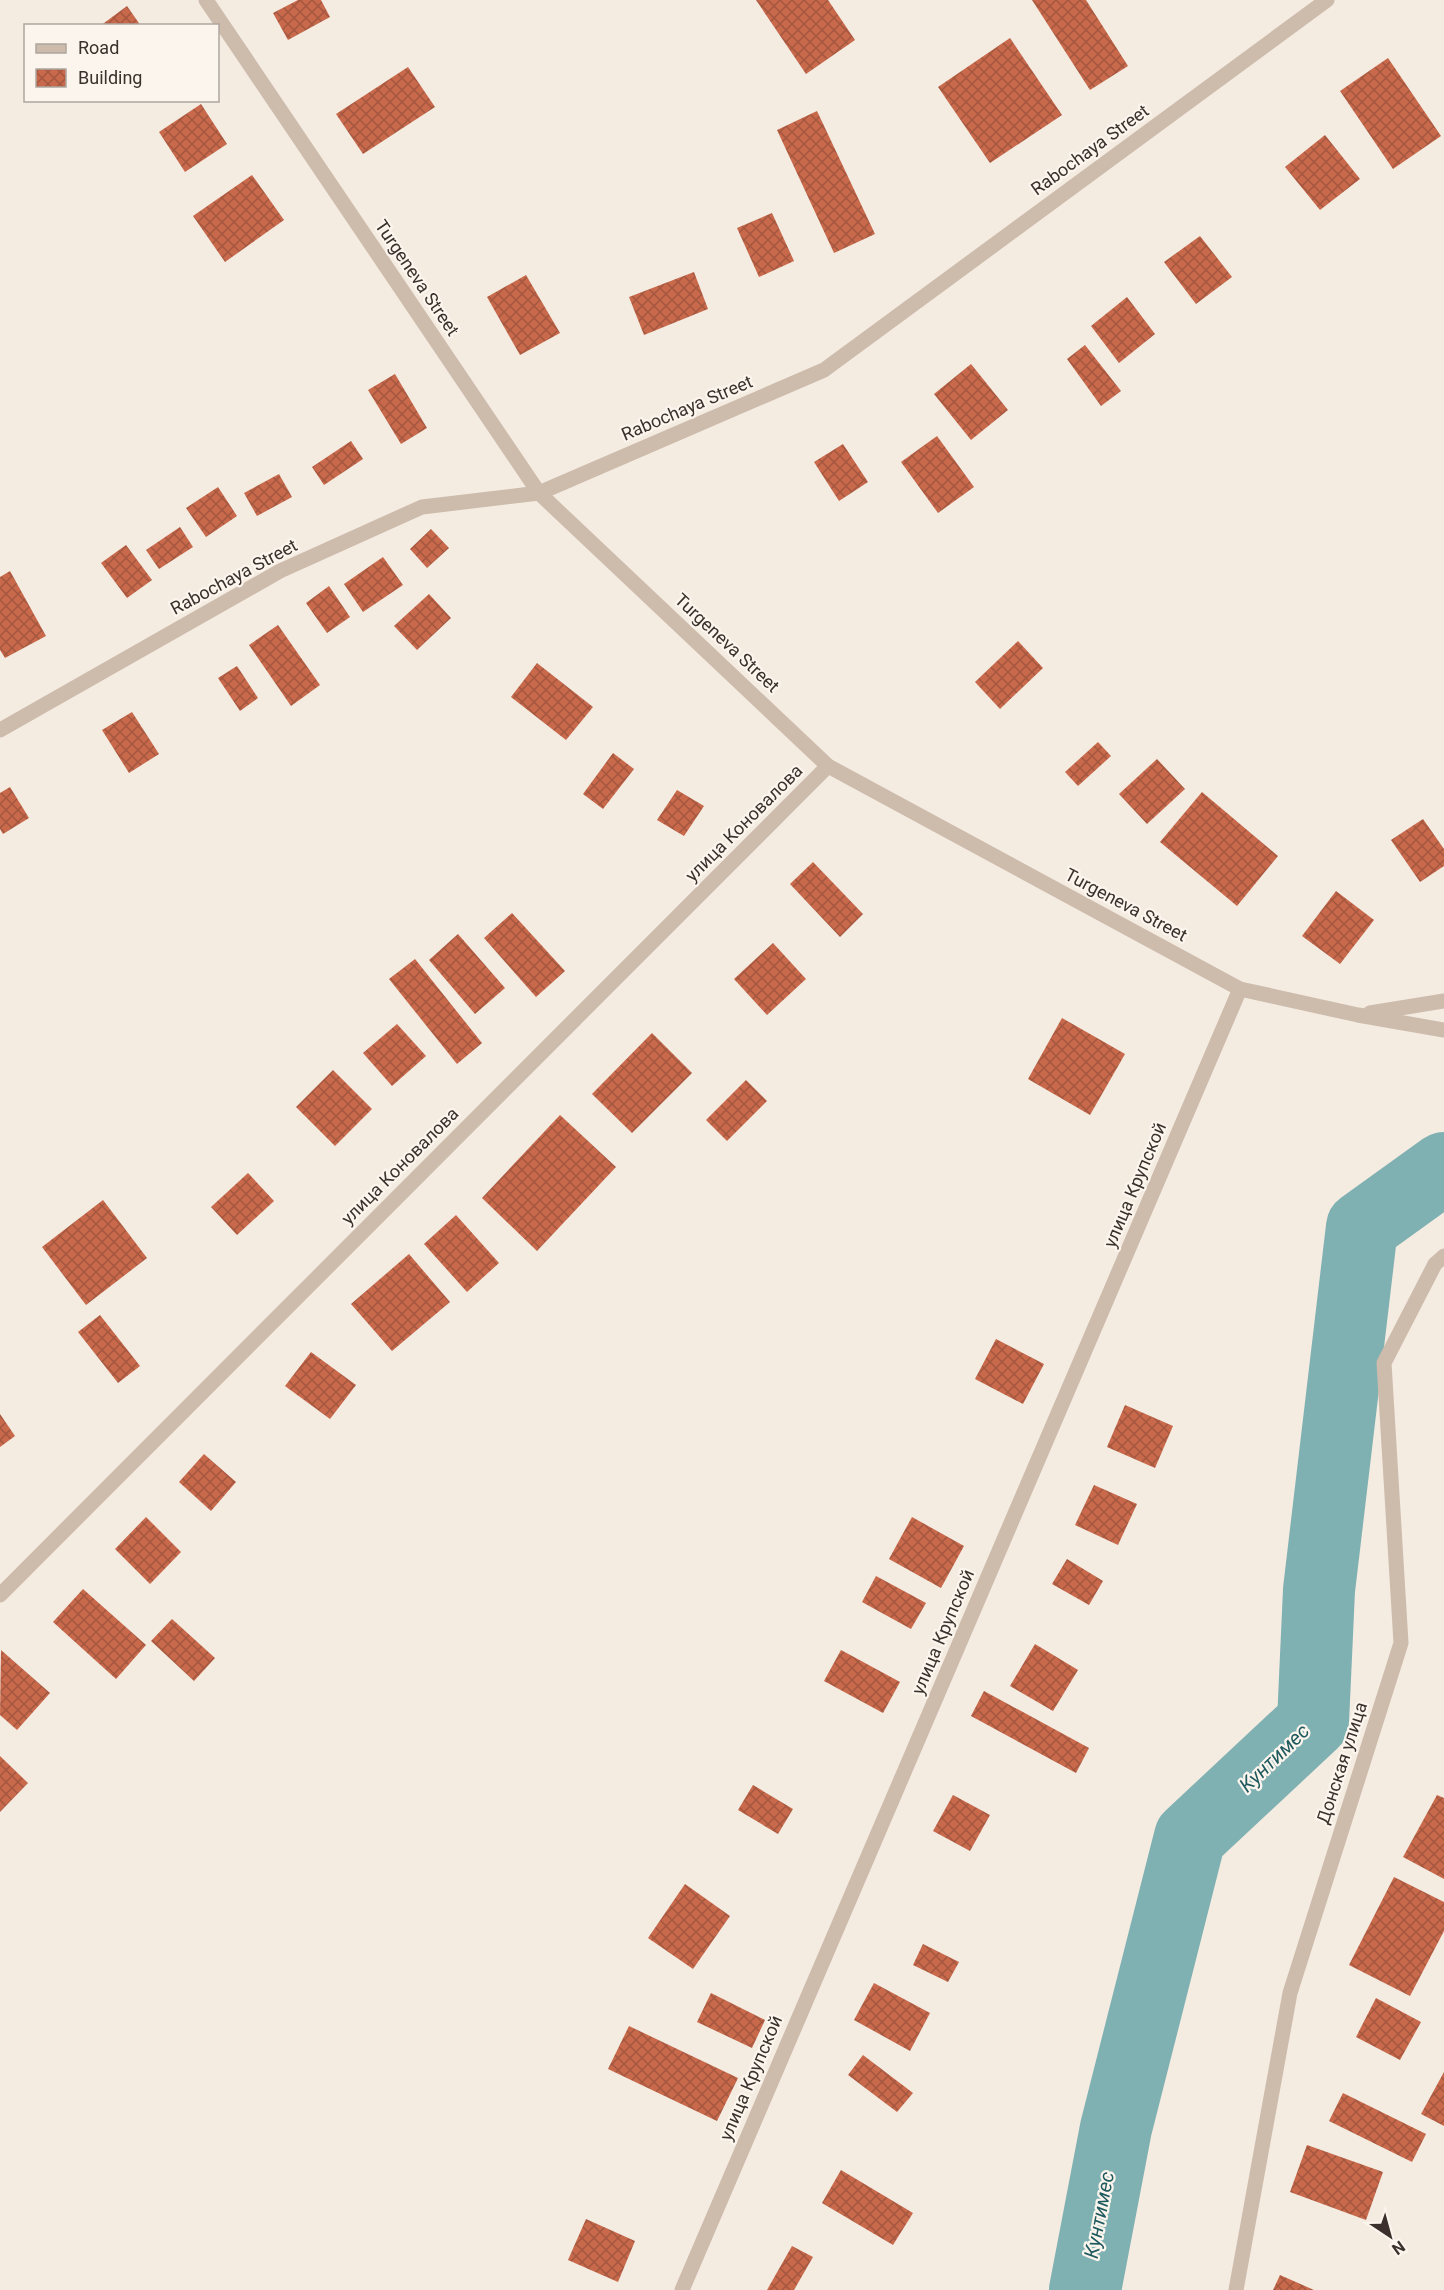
<svg xmlns="http://www.w3.org/2000/svg" width="1444" height="2290" viewBox="0 0 1444 2290" font-family="Roboto,sans-serif">
<style>
.lines{fill:none;stroke-linecap:round;stroke-linejoin:round}
.river{stroke:#7fb0b2;stroke-width:72}
.building{fill:url(#building-cross-hatch)}
.street{stroke:#cdbbac;stroke-width:15}
.labels{text-anchor:middle;stroke-width:4.5;stroke-linejoin:round;paint-order:stroke}
.street-label{font-size:18px;fill:#3b302b;stroke:#fbf5ee}
.water-label{font-size:20px;font-style:italic;fill:#1f5a5e;stroke:#fbf5ee}
</style>
<defs>
<pattern id="building-cross-hatch" width="8" height="8" patternUnits="userSpaceOnUse" patternTransform="scale(1.5)"><rect width="8" height="8" fill="#c8694b"/><path d="M0 0l8 8M0 8l8-8" fill="none" stroke="#a4573f"/></pattern>
</defs>
<rect width="100%" height="100%" fill="#f4ebe1"/>
<g class="lines">
<path class="river" d="M1085,2290L1116,2128L1190,1837L1313,1722L1319,1590L1362,1227L1444,1168"/>
</g>
<g class="building">
<path d="M298,0H321L330,17L288,40L273,13Z"/>
<path d="M756,0H828L855,40L806,74Z"/>
<path d="M1032,0H1086L1128,66L1090,90Z"/>
<path d="M127,6L141,26H100Z"/>
<path d="M1010,38L1062,115L990,163L938,87Z"/>
<path d="M1388,58L1441,136L1393,169L1340,91Z"/>
<path d="M408,67L435,107L363,154L336,114Z"/>
<path d="M201,104L227,144L185,172L159,132Z"/>
<path d="M817,111L875,234L834,253L777,130Z"/>
<path d="M1325,135L1360,179L1320,210L1285,167Z"/>
<path d="M252,175L284,220L225,262L193,216Z"/>
<path d="M772,213L794,261L759,277L737,228Z"/>
<path d="M1200,236L1232,277L1196,304L1164,262Z"/>
<path d="M694,272L708,309L644,335L629,297Z"/>
<path d="M526,275L560,333L520,355L487,297Z"/>
<path d="M1127,297L1155,334L1119,363L1091,326Z"/>
<path d="M1085,345L1121,391L1101,406L1067,359Z"/>
<path d="M971,364L1008,410L971,440L934,394Z"/>
<path d="M395,374L427,428L401,444L368,390Z"/>
<path d="M937,436L974,487L938,513L901,462Z"/>
<path d="M351,441L363,459L324,485L312,467Z"/>
<path d="M843,444L868,482L839,501L814,462Z"/>
<path d="M279,474L292,497L257,516L244,493Z"/>
<path d="M218,487L237,516L206,537L186,508Z"/>
<path d="M180,527L193,547L159,569L146,550Z"/>
<path d="M431,529L449,548L427,568L410,549Z"/>
<path d="M126,545L152,580L127,598L101,563Z"/>
<path d="M383,557L403,585L363,612L344,584Z"/>
<path d="M10,571L46,636L5,658L0,650V577Z"/>
<path d="M329,586L350,617L327,633L306,603Z"/>
<path d="M429,594L451,618L417,650L394,626Z"/>
<path d="M278,625L320,685L291,706L249,645Z"/>
<path d="M1018,641L1043,668L1000,709L975,682Z"/>
<path d="M537,663L593,707L566,740L511,697Z"/>
<path d="M237,666L258,698L240,711L218,678Z"/>
<path d="M132,712L159,754L129,773L102,730Z"/>
<path d="M1098,742L1111,756L1078,786L1065,772Z"/>
<path d="M613,753L634,769L603,809L583,794Z"/>
<path d="M1157,759L1185,789L1147,824L1119,794Z"/>
<path d="M10,787L29,818L3,834L0,829V793Z"/>
<path d="M677,790L704,806L684,836L657,820Z"/>
<path d="M1202,792L1278,856L1237,906L1160,842Z"/>
<path d="M1423,819L1444,849V866L1420,882L1391,840Z"/>
<path d="M813,862L863,914L840,937L790,884Z"/>
<path d="M1336,891L1374,920L1340,964L1302,936Z"/>
<path d="M512,913L565,971L536,997L484,938Z"/>
<path d="M458,934L505,988L475,1014L429,960Z"/>
<path d="M773,943L806,979L767,1015L734,979Z"/>
<path d="M415,959L482,1043L457,1064L389,979Z"/>
<path d="M1062,1018L1125,1054L1090,1115L1028,1079Z"/>
<path d="M397,1024L426,1056L392,1086L363,1053Z"/>
<path d="M652,1033L692,1073L632,1133L592,1094Z"/>
<path d="M333,1070L372,1109L335,1146L296,1107Z"/>
<path d="M746,1080L767,1101L727,1141L706,1120Z"/>
<path d="M560,1115L616,1167L537,1251L482,1198Z"/>
<path d="M248,1173L274,1201L237,1235L211,1207Z"/>
<path d="M103,1200L147,1258L86,1305L42,1247Z"/>
<path d="M456,1215L499,1263L467,1292L424,1244Z"/>
<path d="M409,1254L450,1302L392,1351L351,1304Z"/>
<path d="M100,1315L140,1366L118,1383L78,1332Z"/>
<path d="M996,1339L1044,1364L1023,1404L975,1379Z"/>
<path d="M311,1352L356,1385L330,1419L285,1386Z"/>
<path d="M1125,1405L1173,1426L1155,1468L1107,1447Z"/>
<path d="M0,1414L15,1436L0,1447Z"/>
<path d="M204,1454L236,1482L211,1511L179,1482Z"/>
<path d="M1094,1485L1137,1504L1118,1545L1075,1525Z"/>
<path d="M146,1517L181,1552L150,1584L115,1549Z"/>
<path d="M912,1517L964,1546L941,1588L889,1559Z"/>
<path d="M1067,1559L1103,1581L1089,1605L1052,1584Z"/>
<path d="M876,1576L926,1603L911,1629L862,1602Z"/>
<path d="M83,1589L146,1645L116,1679L53,1622Z"/>
<path d="M172,1619L215,1658L194,1681L151,1641Z"/>
<path d="M1035,1644L1078,1670L1053,1711L1010,1686Z"/>
<path d="M1,1650L50,1693L17,1730L0,1715Z"/>
<path d="M841,1650L900,1682L883,1713L824,1681Z"/>
<path d="M984,1691L1089,1748L1076,1773L971,1716Z"/>
<path d="M0,1756L28,1783L0,1812Z"/>
<path d="M753,1785L793,1809L778,1834L738,1810Z"/>
<path d="M953,1795L990,1815L970,1851L933,1831Z"/>
<path d="M1437,1795L1444,1798V1879L1403,1857Z"/>
<path d="M1394,1877L1444,1902V1931L1410,1996L1349,1965Z"/>
<path d="M685,1884L730,1916L693,1969L648,1938Z"/>
<path d="M923,1944L959,1962L948,1982L913,1965Z"/>
<path d="M874,1983L930,2013L910,2051L854,2020Z"/>
<path d="M711,1993L765,2020L752,2048L697,2022Z"/>
<path d="M1376,1998L1421,2022L1400,2060L1356,2037Z"/>
<path d="M629,2026L738,2078L717,2121L608,2069Z"/>
<path d="M863,2055L913,2093L897,2112L848,2075Z"/>
<path d="M1444,2072V2126L1421,2114Z"/>
<path d="M1343,2093L1426,2134L1412,2162L1329,2121Z"/>
<path d="M1307,2145L1383,2172L1366,2220L1290,2192Z"/>
<path d="M841,2170L913,2213L893,2245L822,2203Z"/>
<path d="M586,2219L635,2241L618,2282L568,2260Z"/>
<path d="M792,2246L813,2257L794,2290H767Z"/>
<path d="M1280,2275L1314,2290H1273Z"/>
</g>
<g class="lines">
<g class="street">
<path d="M206,0L539,493L828,766L1240,989L1358,1015L1444,1030"/>
<path d="M0,730L280,571L422,507L539,493L824,370L1327,0"/>
<path d="M1370,1013L1444,1001"/>
<path d="M0,1595L828,766"/>
<path d="M682,2290L1240,989"/>
<path d="M1236,2290L1290,1993L1401,1643L1384,1363L1435,1264L1444,1256"/>
</g>
</g>
<g class="labels">
<g class="street-label">
<text transform="translate(1090 150) rotate(-36)" y="6">Rabochaya Street</text>
<text transform="translate(417 278) rotate(56)" y="6">Turgeneva Street</text>
<text transform="translate(687 408) rotate(-23)" y="6">Rabochaya Street</text>
<text transform="translate(234 577) rotate(-28)" y="6">Rabochaya Street</text>
<text transform="translate(727 643) rotate(43)" y="6">Turgeneva Street</text>
<text transform="translate(744 823) rotate(-45)" y="6">улица Коновалова</text>
<text transform="translate(1126 905) rotate(28)" y="6">Turgeneva Street</text>
<text transform="translate(400 1166) rotate(-45)" y="6">улица Коновалова</text>
<text transform="translate(1135 1185) rotate(-67)" y="6">улица Крупской</text>
<text transform="translate(943 1632) rotate(-67)" y="6">улица Крупской</text>
<text transform="translate(1342 1763) rotate(-72)" y="6">Донская улица</text>
<text transform="translate(751 2078) rotate(-67)" y="6">улица Крупской</text>
</g>
<g class="water-label">
<text transform="translate(1274 1758) rotate(-44)" y="7">Кунтимес</text>
<text transform="translate(1099 2215) rotate(-79)" y="7">Кунтимес</text>
</g>
</g>
<rect x="24" y="24" width="195" height="78" fill="#fbf5ee" stroke="#aea6a0" stroke-width="1.5"/>
<rect x="36" y="44" width="30" height="9" fill="#cdbbac" stroke="#aea6a0" stroke-width="1.5"/>
<text x="78" y="54" font-size="18" fill="#3b302b">Road</text>
<rect x="36" y="69" width="30" height="18" fill="url(#building-cross-hatch)" stroke="#aea6a0" stroke-width="1.5"/>
<text x="78" y="84" font-size="18" fill="#3b302b">Building</text>
<g transform="translate(1390 2236) rotate(144)" stroke="#fbf5ee" stroke-width="4.5" paint-order="stroke">
<path d="M0-4.5L10 22L0 15L-10 22Z" fill="#3b302b"/>
<text y="-9" font-size="16" font-weight="bold" text-anchor="middle" fill="#3b302b">N</text>
</g>
</svg>
